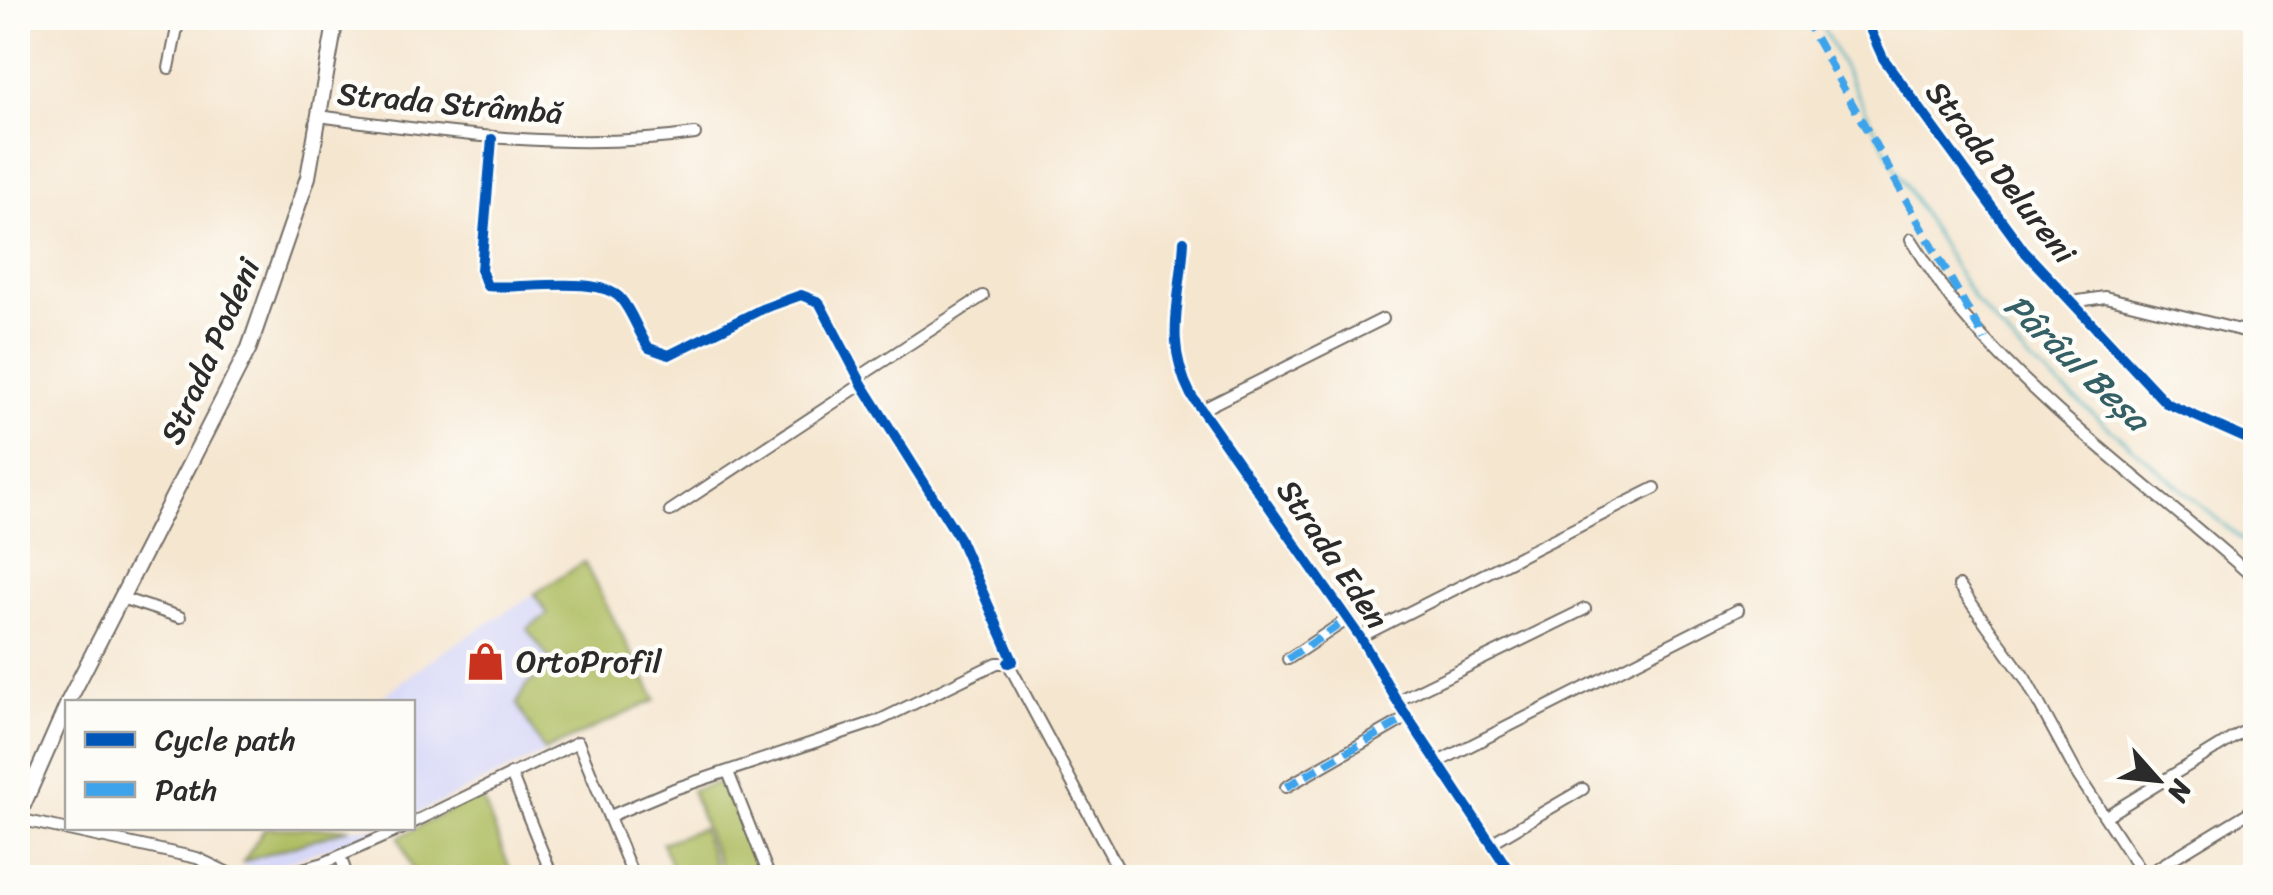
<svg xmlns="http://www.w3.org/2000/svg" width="2273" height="895" viewBox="0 0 2273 895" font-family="Sriracha,sans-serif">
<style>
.built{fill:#d6d7f8}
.green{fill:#adbc5f;stroke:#6c7445;stroke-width:2.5}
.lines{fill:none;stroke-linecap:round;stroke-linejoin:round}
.stream{stroke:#3eadbb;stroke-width:2.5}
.minor-casing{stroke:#726c65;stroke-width:14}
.secondary-casing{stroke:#726c65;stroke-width:18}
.minor{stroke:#fff;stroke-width:10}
.secondary{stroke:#fff;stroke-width:14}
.quiet{stroke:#3ea3eb;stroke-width:8;stroke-dasharray:15 8;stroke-linecap:butt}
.cycleway-casing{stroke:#fdfcf7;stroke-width:16}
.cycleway{stroke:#0057b8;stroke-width:10}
.labels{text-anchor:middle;stroke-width:9;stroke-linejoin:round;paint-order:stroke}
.street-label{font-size:32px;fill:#2b2b2b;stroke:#fdfcf7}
.poi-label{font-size:32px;fill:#2b2b2b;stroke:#fdfcf7;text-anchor:start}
.water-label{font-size:35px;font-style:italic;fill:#335f65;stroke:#fdfcf7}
</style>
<rect width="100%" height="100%" fill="#fdfcf7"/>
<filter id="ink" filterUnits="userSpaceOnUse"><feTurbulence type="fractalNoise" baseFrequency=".01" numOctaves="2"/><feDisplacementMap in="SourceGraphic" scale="20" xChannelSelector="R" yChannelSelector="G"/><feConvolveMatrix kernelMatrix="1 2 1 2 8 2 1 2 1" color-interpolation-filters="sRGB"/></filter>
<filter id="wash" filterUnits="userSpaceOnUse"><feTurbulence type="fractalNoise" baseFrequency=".0048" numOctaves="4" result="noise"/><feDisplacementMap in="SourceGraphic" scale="40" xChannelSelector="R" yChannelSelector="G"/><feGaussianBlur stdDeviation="2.25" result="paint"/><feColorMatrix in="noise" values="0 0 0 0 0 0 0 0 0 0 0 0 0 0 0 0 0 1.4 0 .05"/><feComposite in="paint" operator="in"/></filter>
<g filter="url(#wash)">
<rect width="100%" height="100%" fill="#f5e6d0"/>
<g class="built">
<path d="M584,562L656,700L413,815L412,702H376L429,661Z"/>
<path d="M264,828H385L274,866L260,877L242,865Z"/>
</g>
<g class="green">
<path d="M584,562L656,700L544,751L517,704L526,685L554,665L527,629L548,614L534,594Z"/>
<path d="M725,781L763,877H724L691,790Z"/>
<path d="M481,794L513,877H415L399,837Z"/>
<path d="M265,828H350L243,862Z"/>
<path d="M702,828L719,877H676L662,843Z"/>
</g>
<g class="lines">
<path class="stream" d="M1818,18L1897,171L1975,301L2029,360L2256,552"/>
</g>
</g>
<g filter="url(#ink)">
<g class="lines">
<defs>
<g id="minor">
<path d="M1865,18L1883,58L2024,251L2166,403L2256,443"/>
<path d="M169,68L179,18"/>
<path d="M319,116C444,133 570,152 695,134"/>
<path d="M492,139L481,270L487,286C519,290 600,274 621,299C633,313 638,333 649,348L669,355L762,309L801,295L819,302L862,384L959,538L1013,661L1008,663"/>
<path d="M1911,239C1928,265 1944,293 1964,316C2049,416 2159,492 2256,580"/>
<path d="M1184,241C1181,300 1163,341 1191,395L1360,637L1397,701L1514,878"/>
<path d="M2072,302L2105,297L2256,334"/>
<path d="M859,377L983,296"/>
<path d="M1201,410L1383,319"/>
<path d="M670,511L862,384"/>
<path d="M1959,586L2025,678L2077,774L2145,878"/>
<path d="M121,598L180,617"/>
<path d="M1360,637L1655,488"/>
<path d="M1288,659L1348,619"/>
<path d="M1008,663L1123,878"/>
<path d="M1397,701L1585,609"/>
<path d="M1438,762L1738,610"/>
<path d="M728,772L770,878"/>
<path d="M511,774L553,878"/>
<path d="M1286,787L1408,717"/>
<path d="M610,816L674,789L878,721L997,663H1008"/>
<path d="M2106,816L2241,733"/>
<path d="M18,819L197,858L239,878"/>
<path d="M412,823L578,742L634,878"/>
<path d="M1491,843L1583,789"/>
<path d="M340,856L348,878"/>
<path d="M2144,876L2256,808"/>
<path d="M270,878L324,863L403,828"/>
</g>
<g id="secondary">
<path d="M68,702L249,348L308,177L336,18"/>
<path d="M18,817L68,703"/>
</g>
</defs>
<use href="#minor" class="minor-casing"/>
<use href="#secondary" class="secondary-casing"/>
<use href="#minor" class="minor"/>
<use href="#secondary" class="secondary"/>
<g class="quiet">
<path d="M1804,18L1985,340"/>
<path d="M1288,659L1348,619"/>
<path d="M1286,787L1408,717"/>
</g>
<defs>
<g id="cycleway">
<path d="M1865,18L1883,58L2024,251L2166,403L2256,443"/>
<path d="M492,139L481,270L487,286C519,290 600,274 621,299C633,313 638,333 649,348L669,355L762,309L801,295L819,302L862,384L959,538L1013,661L1008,663"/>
<path d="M1184,241C1181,300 1163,341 1191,395L1360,637L1397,701L1514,878"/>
</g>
</defs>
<use href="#cycleway" class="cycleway-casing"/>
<use href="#cycleway" class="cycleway"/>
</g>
</g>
<defs>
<symbol id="shop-bare" viewBox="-9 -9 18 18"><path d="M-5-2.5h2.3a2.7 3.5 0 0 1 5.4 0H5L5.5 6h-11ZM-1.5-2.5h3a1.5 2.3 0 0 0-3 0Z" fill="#c8321e" stroke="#fdfcf7" stroke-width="2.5" paint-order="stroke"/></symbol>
</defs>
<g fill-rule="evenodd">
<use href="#shop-bare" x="458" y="634" width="55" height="55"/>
</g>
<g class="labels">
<g class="street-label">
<text transform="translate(450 103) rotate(5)" y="11">Strada Strâmbă</text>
<text transform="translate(2001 172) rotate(52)" y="11">Strada Delureni</text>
<text transform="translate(210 351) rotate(-66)" y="11">Strada Podeni</text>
<text transform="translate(1333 554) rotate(56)" y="11">Strada Eden</text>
</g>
<g class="poi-label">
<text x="516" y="672">OrtoProfil</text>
</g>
<g class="water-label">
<text transform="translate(2077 362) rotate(43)" y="12">Pârâul Beșa</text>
</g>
</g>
<rect width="2273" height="895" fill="none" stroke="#fdfcf7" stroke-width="60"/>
<rect x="65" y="700" width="350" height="130" fill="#fdfcf7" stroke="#a9a8a5" stroke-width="2.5"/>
<rect x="85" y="732" width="50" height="15" fill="#0057b8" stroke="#a9a8a5" stroke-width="2.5"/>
<text x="155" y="750" font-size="30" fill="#2b2b2b">Cycle path</text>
<rect x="85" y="782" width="50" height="15" fill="#3ea3eb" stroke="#a9a8a5" stroke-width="2.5"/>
<text x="155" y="800" font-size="30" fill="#2b2b2b">Path</text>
<g transform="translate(2158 780) rotate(117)" stroke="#fdfcf7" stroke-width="8" paint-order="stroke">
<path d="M0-8L18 38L0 25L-18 38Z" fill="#2b2b2b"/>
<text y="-15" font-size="28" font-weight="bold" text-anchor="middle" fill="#2b2b2b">N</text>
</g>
</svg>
